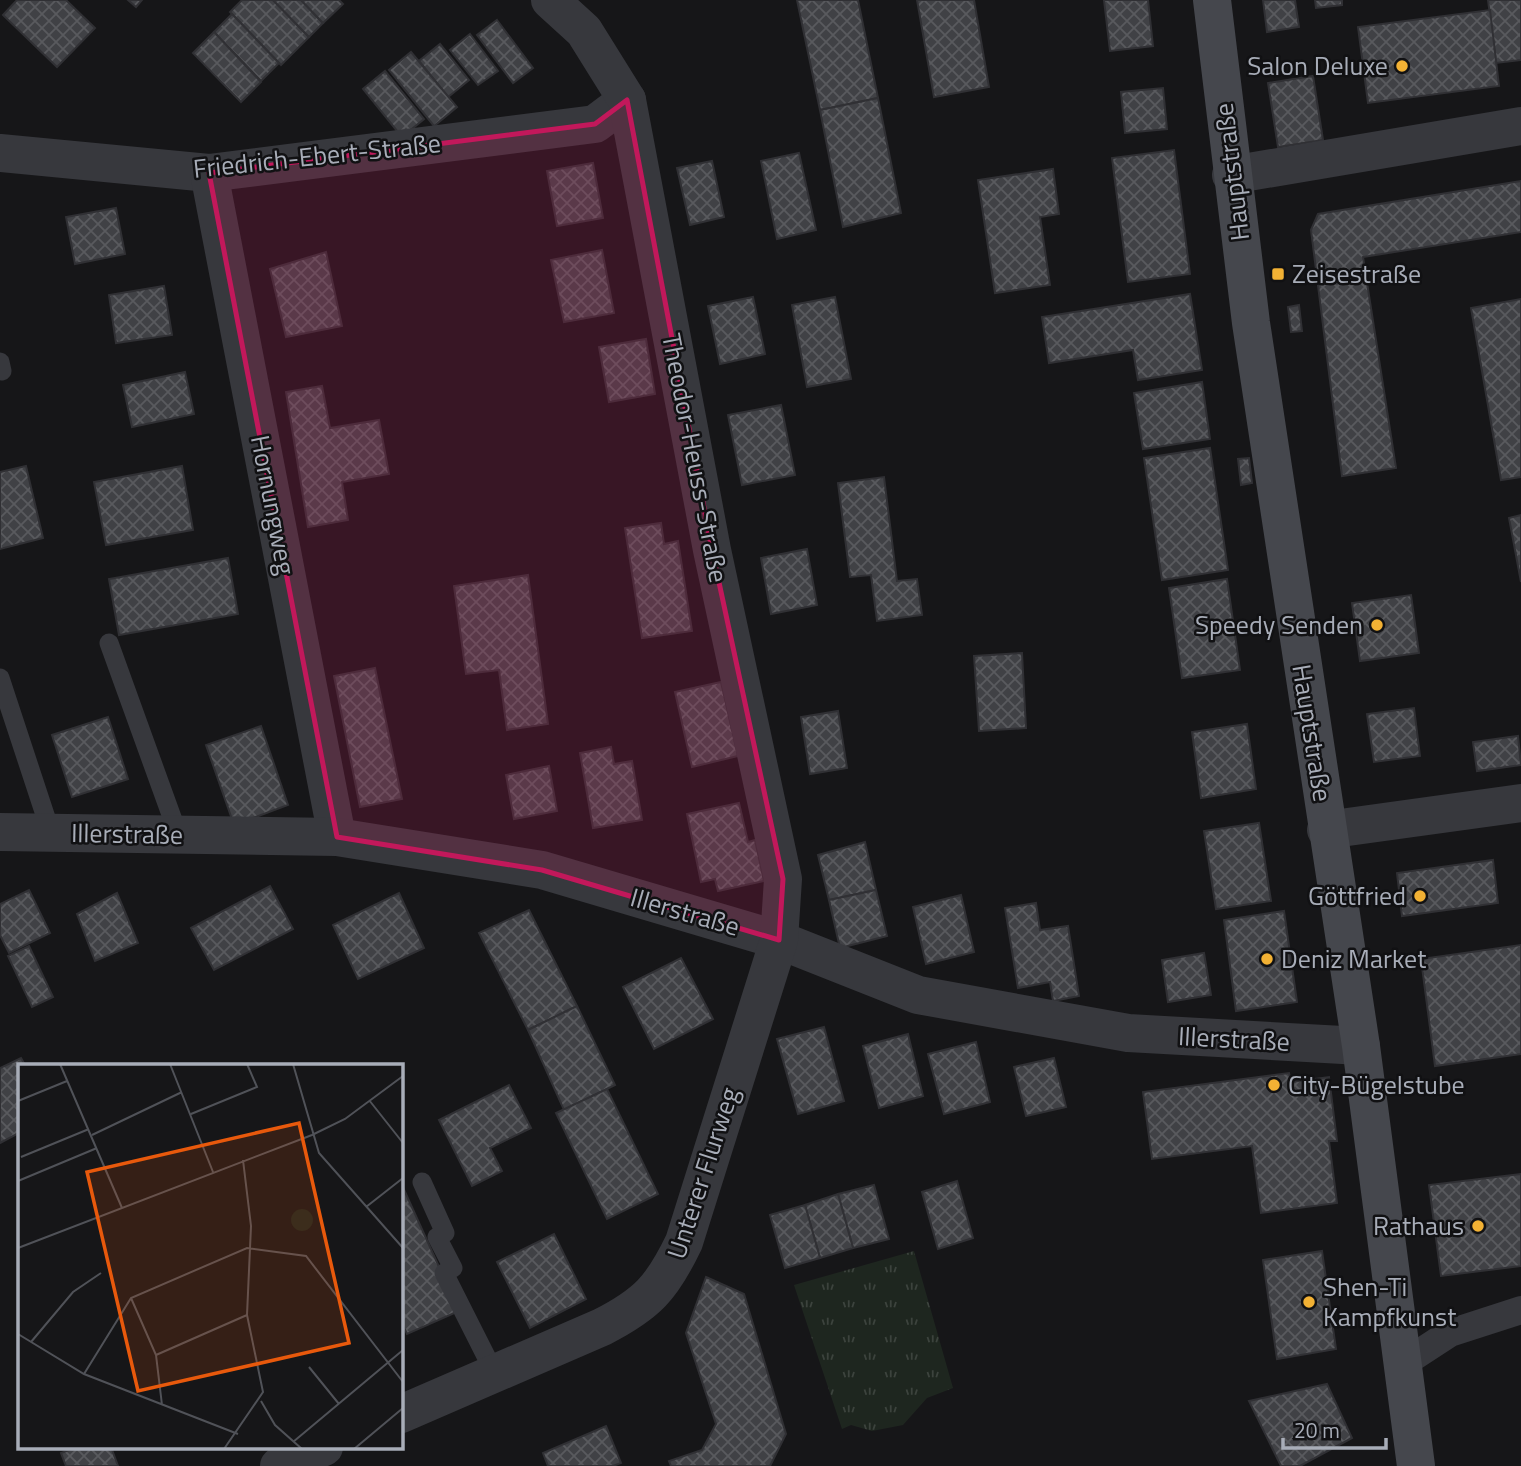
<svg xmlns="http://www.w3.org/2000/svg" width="1521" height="1466" viewBox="0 0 1521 1466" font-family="'Titillium Web',sans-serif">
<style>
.park{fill:url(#park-tufts)}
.building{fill:url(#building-cross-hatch);stroke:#303034;stroke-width:2}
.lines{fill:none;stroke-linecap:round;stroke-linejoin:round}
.service{stroke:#37383d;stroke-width:19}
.pedestrian{stroke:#37383d;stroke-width:28}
.minor{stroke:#37383d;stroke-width:38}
.secondary{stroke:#45474d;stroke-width:38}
.marked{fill:#c2185b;fill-opacity:0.2;stroke:#c2185b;stroke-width:5;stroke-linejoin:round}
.poi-dot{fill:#f2b134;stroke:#111113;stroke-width:2.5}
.labels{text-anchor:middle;stroke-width:5;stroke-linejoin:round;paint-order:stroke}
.poi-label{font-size:26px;fill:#a8adb8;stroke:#111113;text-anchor:end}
.street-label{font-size:26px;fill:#a8adb8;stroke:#111113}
.inset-road{fill:none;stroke:#505258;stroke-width:2}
.view{fill:#e8590c;fill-opacity:0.15;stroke:#e8590c;stroke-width:3.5}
.inset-edge{fill:none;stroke:#a8adb8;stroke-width:3.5}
</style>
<defs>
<pattern id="park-tufts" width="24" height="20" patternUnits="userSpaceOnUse" patternTransform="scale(1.75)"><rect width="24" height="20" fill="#1e261f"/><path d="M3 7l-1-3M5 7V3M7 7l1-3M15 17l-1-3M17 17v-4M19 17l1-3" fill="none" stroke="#3c433d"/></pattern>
<pattern id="building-cross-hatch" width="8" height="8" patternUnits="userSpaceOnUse" patternTransform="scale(1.75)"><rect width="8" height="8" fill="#404145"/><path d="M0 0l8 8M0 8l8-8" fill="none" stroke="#595a5e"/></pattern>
</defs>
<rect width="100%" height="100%" fill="#161618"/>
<path class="park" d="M914,1251L953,1388L927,1398L903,1425L872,1431L851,1425L842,1429L794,1285Z"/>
<g class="building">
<path d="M17,0H66L95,28L57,67L3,15Z"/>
<path d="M128,0H142L136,7Z"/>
<path d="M242,0H273L309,37L281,65L230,12Z"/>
<path d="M273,0H301L323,23L309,37Z"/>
<path d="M301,0H339L343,4L323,23Z"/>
<path d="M797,0H858L878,98L820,110Z"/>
<path d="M917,0H974L989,87L934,97Z"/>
<path d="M1104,0H1148L1153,46L1110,51Z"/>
<path d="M1263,0H1295L1299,27L1267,32Z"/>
<path d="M1315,0H1342V5L1316,8Z"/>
<path d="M1488,0H1521V60L1496,63Z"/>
<path d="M1490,10L1499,86L1368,103L1358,27Z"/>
<path d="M232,14L279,63L261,81L214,32Z"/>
<path d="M497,20L533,68L513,83L477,35Z"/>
<path d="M214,32L261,82L241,102L193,53Z"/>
<path d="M470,34L498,71L478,85L450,50Z"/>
<path d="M440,44L469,80L448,97L419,61Z"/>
<path d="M411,52L457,107L434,126L389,70Z"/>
<path d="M385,71L424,119L402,137L363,89Z"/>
<path d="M1313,76L1323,140L1278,147L1268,83Z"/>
<path d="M1163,88L1167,129L1125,133L1121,92Z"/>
<path d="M878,98L901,213L843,227L820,110Z"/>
<path d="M1174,150L1190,274L1128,282L1112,158Z"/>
<path d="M799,153L816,230L777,239L761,161Z"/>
<path d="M712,161L724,217L690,225L677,168Z"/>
<path d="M593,163L603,218L557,226L547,171Z"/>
<path d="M1053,169L1059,214L1040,217L1050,285L995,293L978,180Z"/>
<path d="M1521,181V232L1363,257L1396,468L1342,476L1311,230L1318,214Z"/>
<path d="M116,208L125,254L75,264L66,217Z"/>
<path d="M602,250L614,313L564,322L551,260Z"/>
<path d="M326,252L342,326L286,337L270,269Z"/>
<path d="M164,286L172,335L116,343L109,295Z"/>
<path d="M1190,294L1202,370L1138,380L1133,350L1049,363L1042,317Z"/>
<path d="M753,297L765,354L720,364L708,306Z"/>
<path d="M835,297L851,379L807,387L792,305Z"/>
<path d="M1521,299V477L1501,480L1471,308Z"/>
<path d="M1299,305L1302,331L1291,332L1288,307Z"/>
<path d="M646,339L655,394L609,402L599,347Z"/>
<path d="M185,372L194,414L132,427L123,385Z"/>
<path d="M1202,382L1210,439L1143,449L1134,393Z"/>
<path d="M322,386L330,428L379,420L389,474L342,482L348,520L308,527L286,392Z"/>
<path d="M781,405L795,475L742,485L728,415Z"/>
<path d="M1210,448L1228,570L1162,580L1144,458Z"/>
<path d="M1249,458L1252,483L1241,485L1238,459Z"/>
<path d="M26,466L43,538L0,549V472Z"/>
<path d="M182,466L193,530L106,545L94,482Z"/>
<path d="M884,477L897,581L917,579L922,615L877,621L871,575L850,577L838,483Z"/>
<path d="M1521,515V582L1509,518Z"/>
<path d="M661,523L664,544L678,541L692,631L642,638L625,528Z"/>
<path d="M807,549L817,605L771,614L761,558Z"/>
<path d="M228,558L238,614L119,635L109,579Z"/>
<path d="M528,575L548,724L507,730L499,670L466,674L454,586Z"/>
<path d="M1227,579L1240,670L1182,678L1169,588Z"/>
<path d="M1411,595L1419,653L1360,661L1352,603Z"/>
<path d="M1022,653L1026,728L979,731L974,656Z"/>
<path d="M375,668L402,799L360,807L334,676Z"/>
<path d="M721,682L738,756L692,767L675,692Z"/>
<path d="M1414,708L1420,756L1374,762L1367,714Z"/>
<path d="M838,711L847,768L810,774L801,717Z"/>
<path d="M108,717L128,779L72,797L52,735Z"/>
<path d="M1247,724L1256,789L1201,798L1192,732Z"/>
<path d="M261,726L288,805L234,825L206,745Z"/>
<path d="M1518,736L1521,765L1477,771L1473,742Z"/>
<path d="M611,747L614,764L632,761L642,820L593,828L580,753Z"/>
<path d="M549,766L557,811L514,819L506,775Z"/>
<path d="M739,803L748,842L755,840L764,881L718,891L715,879L701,882L687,814Z"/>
<path d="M1259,823L1271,901L1216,909L1204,831Z"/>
<path d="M865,842L876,890L829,900L818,855Z"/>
<path d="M1493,860L1498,903L1402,916L1397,873Z"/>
<path d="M270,886L293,929L214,970L191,928Z"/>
<path d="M29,890L50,933L9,953L0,935V904Z"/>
<path d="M876,890L887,936L840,948L829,900Z"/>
<path d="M117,893L138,943L95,961L77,914Z"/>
<path d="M399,893L424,948L358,979L333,925Z"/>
<path d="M961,895L974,952L926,964L913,907Z"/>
<path d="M1036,903L1040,930L1068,926L1079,996L1053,1001L1050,982L1018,988L1005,908Z"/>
<path d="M529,910L577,1006L528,1030L479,933Z"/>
<path d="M1284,911L1297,1002L1236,1011L1224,920Z"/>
<path d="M1521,945V1054L1435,1066L1421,959Z"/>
<path d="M29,946L53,997L32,1007L8,956Z"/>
<path d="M1204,953L1211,995L1168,1002L1162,960Z"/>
<path d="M681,958L713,1019L654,1049L623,987Z"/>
<path d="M577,1006L615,1085L564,1110L528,1030Z"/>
<path d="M824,1027L844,1101L798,1114L777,1039Z"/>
<path d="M908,1034L923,1096L879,1108L863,1046Z"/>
<path d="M976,1042L990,1102L944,1114L928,1054Z"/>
<path d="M21,1058L25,1065H19V1133L0,1143V1068Z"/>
<path d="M1054,1058L1066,1107L1026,1116L1014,1067Z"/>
<path d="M1289,1073L1291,1082L1329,1077L1337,1141H1329L1337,1203L1261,1213L1252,1146L1152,1159L1143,1092Z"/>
<path d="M509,1085L531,1128L490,1148L502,1171L472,1186L439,1120Z"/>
<path d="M607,1089L658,1194L607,1219L556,1113Z"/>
<path d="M1521,1174V1266L1441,1276L1429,1185Z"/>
<path d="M957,1181L973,1238L938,1249L922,1192Z"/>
<path d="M401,1183L459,1311L407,1334L401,1321Z"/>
<path d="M874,1185L889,1239L853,1248L838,1194Z"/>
<path d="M838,1194L853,1248L820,1258L805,1205Z"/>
<path d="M805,1205L820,1258L785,1268L770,1215Z"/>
<path d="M554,1234L586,1299L530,1328L497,1262Z"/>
<path d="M1322,1251L1336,1349L1277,1359L1263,1260Z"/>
<path d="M706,1277L744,1294L786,1434L770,1466H671L669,1461L702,1450L716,1424L686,1333Z"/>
<path d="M1327,1384L1352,1438L1300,1466H1281L1249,1401Z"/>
<path d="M606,1426L621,1463L613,1466H548L543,1453Z"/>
<path d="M77,1447H111L118,1466H66L61,1453Z"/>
</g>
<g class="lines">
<g class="service">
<path d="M0,362L2,371"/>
<path d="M109,643L178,834"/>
<path d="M0,678L51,833"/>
<path d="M422,1182L445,1233L437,1237L453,1268L444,1273L495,1374"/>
</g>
<path class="pedestrian" d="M1404,1363L1450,1333L1521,1310"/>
<g class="minor">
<path d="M0,153L209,173L595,124L627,100"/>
<path d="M209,173L337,837"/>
<path d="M1231,175L1521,126"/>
<path d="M1326,830L1521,803"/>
<path d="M0,832L337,837L542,870L779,940L918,995L1128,1033L1361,1046"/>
<path d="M401,1414L602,1327C647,1304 662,1288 684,1242L779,940L783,879L712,550L627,100L584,31L550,0"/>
<path d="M279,1466L324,1447"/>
</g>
<path class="secondary" d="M1212,0L1251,323L1361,1046L1416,1466"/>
</g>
<path class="marked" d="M627,100L712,550L783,879L779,940L542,870L337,837L209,173L595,124Z"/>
<g class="poi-dot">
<circle cx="1402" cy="66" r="7"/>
<rect x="1271" y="267" width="14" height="14" rx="3.5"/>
<circle cx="1377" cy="625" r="7"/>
<circle cx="1420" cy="896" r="7"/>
<circle cx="1267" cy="959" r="7"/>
<circle cx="1274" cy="1085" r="7"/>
<circle cx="1478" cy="1226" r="7"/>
<circle cx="1309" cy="1302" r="7"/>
</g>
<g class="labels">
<g class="poi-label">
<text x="1388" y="75">Salon Deluxe</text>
<text x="1292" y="283" text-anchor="start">Zeisestraße</text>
<text x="1363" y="634">Speedy Senden</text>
<text x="1406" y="905">Göttfried</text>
<text x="1281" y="968" text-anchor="start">Deniz Market</text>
<text x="1288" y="1094" text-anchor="start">City-Bügelstube</text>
<text x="1464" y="1235">Rathaus</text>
<text x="1323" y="1296" text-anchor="start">Shen-Ti<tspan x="1323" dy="30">Kampfkunst</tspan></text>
</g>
<g class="street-label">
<text transform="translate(317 156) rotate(-6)" y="9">Friedrich-Ebert-Straße</text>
<text transform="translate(1232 172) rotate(-97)" y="9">Hauptstraße</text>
<text transform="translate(695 458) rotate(79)" y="9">Theodor-Heuss-Straße</text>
<text transform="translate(273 505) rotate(79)" y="9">Hornungweg</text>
<text transform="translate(1312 733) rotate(81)" y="9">Hauptstraße</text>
<text transform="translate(127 834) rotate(1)" y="9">Illerstraße</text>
<text transform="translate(685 912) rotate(16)" y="9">Illerstraße</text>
<text transform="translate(1234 1039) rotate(3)" y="9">Illerstraße</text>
<text transform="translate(703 1173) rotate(-72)" y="9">Unterer Flurweg</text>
</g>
</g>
<g transform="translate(18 1064)">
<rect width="385" height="385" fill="#161618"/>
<path d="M273 156a11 11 0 1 1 22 0a11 11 0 1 1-22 0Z" fill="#1e261f"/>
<path class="inset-road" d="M42,0L104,144M152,0L195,108M275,0L301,89L385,184M351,36L385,79M0,37L49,17M173,50L239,23L229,0M74,71L164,28M294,71L327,55L385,12M3,93L71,65M0,117L79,84M348,143L385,114M0,184L294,71M113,234L138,291L144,341M0,270L66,310L220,370M13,278L55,228L83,209M138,291L229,251M291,303L321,340M66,310L113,234L229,184L288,192L385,318M243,337L257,361L284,385M275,378L385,286M206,385L245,328L229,251L233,162L225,96M336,385L385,344"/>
<path class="view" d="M281,59L331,279L120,327L69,108Z"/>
<rect width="385" height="385" class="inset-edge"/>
</g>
<path d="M1283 1438v10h103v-10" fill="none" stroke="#a8adb8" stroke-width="3.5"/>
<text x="1294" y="1438" font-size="21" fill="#a8adb8" stroke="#111113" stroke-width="5" paint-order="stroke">20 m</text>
</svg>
